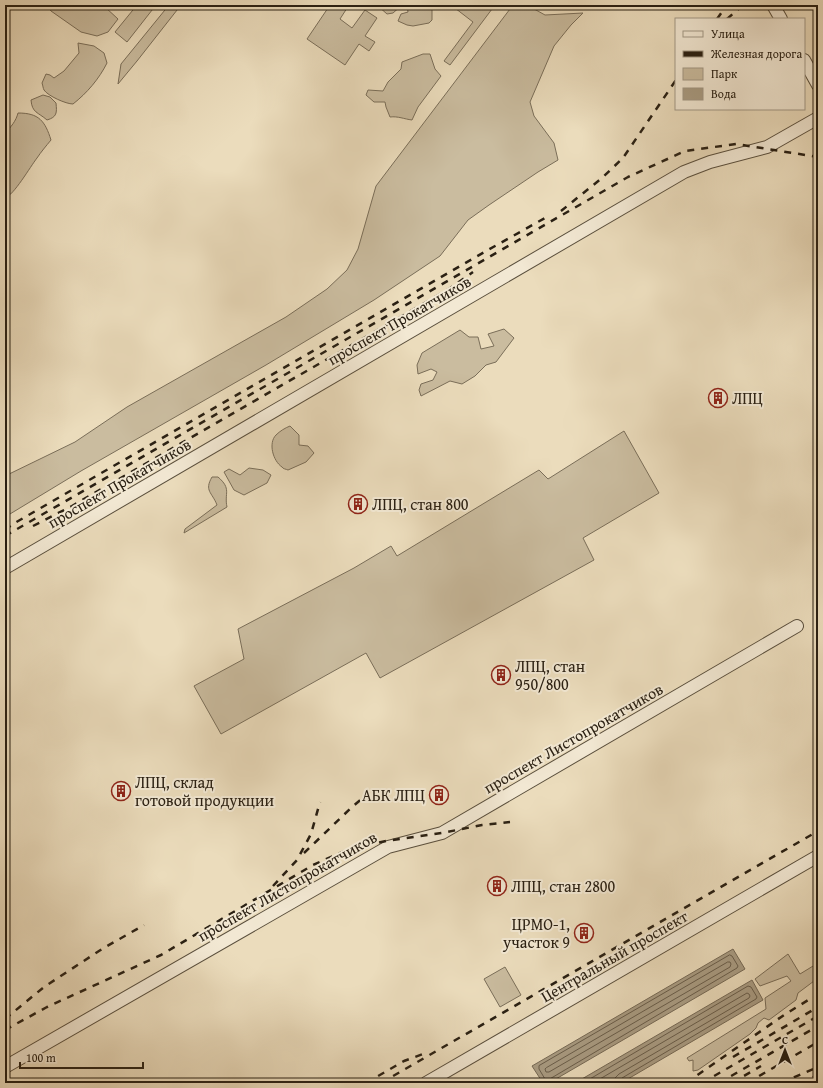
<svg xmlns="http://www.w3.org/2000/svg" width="823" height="1088" viewBox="0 0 823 1088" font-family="'Gentium Book Plus',serif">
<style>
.green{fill:#cabc9f;stroke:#7a6e59}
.water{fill:#a99c83;stroke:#766a56}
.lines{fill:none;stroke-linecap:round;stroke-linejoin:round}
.shore{stroke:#6a5e4b;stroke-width:1}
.minor-casing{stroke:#5a4f3d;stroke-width:14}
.minor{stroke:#f2e8d3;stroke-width:12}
.rail{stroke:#2a2013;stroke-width:2.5;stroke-dasharray:7 7;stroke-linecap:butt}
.labels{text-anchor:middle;stroke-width:4;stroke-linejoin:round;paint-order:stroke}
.street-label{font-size:16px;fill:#2a2013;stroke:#f2e8d3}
.poi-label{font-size:16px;fill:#2a2013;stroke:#f2e8d3;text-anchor:start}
</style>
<rect width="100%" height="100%" fill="#ebdcbc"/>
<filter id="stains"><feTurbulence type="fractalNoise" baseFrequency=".005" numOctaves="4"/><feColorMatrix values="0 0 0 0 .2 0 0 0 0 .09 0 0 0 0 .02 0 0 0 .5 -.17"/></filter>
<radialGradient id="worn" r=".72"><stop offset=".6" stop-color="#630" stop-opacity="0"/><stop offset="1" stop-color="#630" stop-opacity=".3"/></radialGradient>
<g class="green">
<path d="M47,5H106L105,7L118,19L108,32L97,36L81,32L51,11Z"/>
<path d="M137,5H156L127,42L115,32Z"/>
<path d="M169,5H181L137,61L118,84L121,64Z"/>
<path d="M330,5H349L340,19L352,28L365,10L377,18L365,36L375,42L369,51L359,44L345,65L307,39Z"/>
<path d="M378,5H402L393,13L387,14L378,6Z"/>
<path d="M407,5H430L432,9V20L429,23L413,26L407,25L398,21L401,14L408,12Z"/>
<path d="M451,5H495L450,65L444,61L473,22Z"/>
<path d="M513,5H527L545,15L583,13L571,25L554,46L530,102L534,116L554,143L558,160L538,172L489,205L468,220L440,256L374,300L266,365L81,471L5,517V476L75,442L127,407L286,317L327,289L347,270L358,249L376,186Z"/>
<path d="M78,43L94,46L104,53L107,63C99,79 87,93 73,104C66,104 48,96 44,90C43,88 43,86 42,83L46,74L50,75L54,78L64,71L79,53Z"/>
<path d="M423,54H430L435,69L441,76L418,107L412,120C404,119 398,116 390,117L386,107L385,102H374L366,95L368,90L383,91L388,82L401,69L402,62Z"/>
<path d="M43,95L50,97L56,103C57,113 57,117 47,120C38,112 32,113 31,100Z"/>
<path d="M18,113C39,113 45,121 51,140C46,146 41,152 37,158C30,167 14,195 5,198V133C11,127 16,121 18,113Z"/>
<path d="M504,329L514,338L496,362L486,365L475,376L462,384L450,381L421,396L419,390L421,384L433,380L437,372L431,369L418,374L417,365L422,353L460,330L469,337H478L481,349L494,346L488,334Z"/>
<path d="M290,426L299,435V445L308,446L314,453L306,462L288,470C286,469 283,469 282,467C273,461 268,443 276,435C280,431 285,428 290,426Z"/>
<path d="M624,431L659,493L583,538L594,560L380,678L366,653L221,734L194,686L244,659L238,629L354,568L391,546L397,556L539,470L548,479Z"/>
<path d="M249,468L263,470L271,475L267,483L244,495L234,490L224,472L229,469L240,475Z"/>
<path d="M212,477H218C232,489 224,493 227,507L184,533L185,529L217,505C212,492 204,491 212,477Z"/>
<path d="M788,954L800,974L818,963V978L798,993L796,1000L769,1020L764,1018L758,1023L756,1028L750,1034L698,1070L693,1071V1060L689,1061L687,1058L766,1009L765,998L791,981L787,976L760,986L755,979Z"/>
<path d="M505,967L521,995L500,1007L484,979Z"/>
</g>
<g class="water">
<path d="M733,949L745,969L549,1083H543L532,1066Z"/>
<path d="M752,980L763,1000L621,1083H575Z"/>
</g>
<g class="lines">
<g class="shore">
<path d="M730,955L732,956L738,966L737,968L548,1080L545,1079L539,1069V1066Z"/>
<path d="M728,962H730L731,964L730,967L549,1072H546L545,1069L546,1068Z"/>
<path d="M583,1083L748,986L751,987L757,997L756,999L622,1078L620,1080V1083"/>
<path d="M593,1083L747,993L749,994L750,996L749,998L619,1074L615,1078V1083"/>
</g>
<defs>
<g id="minor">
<path d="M773,5L781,19"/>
<path d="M804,60L818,85"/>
<path d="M5,568L684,172L710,162L767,147L818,118"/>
<path d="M5,1067L388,847L442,833L797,626"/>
<path d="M426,1083L818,856"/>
</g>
</defs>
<use href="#minor" class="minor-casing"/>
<use href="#minor" class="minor"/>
<g class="rail">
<path d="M717,19L727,5"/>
<path d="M727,19L743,5"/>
<path d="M561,211L602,178L623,158L676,80"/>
<path d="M33,526L72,506L449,289L473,272"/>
<path d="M5,530L13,524L488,250L545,218"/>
<path d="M5,536L628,177L685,151L736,144L818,157"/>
<path d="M304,853L351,808L365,796"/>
<path d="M273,886L297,860L311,834L320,802"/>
<path d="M5,1019L44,987L102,949L144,925"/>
<path d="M5,1030L47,1007L161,955L313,865L349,849L386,841L442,833L482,825L510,822"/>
<path d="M733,1057L818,1007"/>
<path d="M366,1083L404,1061L423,1054"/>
<path d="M381,1083L818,831"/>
<path d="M686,1083L784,1015L818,994"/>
<path d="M702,1083L818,1016"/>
<path d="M719,1083L818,1026"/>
<path d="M732,1083L761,1066"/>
<path d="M747,1083L818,1042"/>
<path d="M781,1083L818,1067"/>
<path d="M800,1083L818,1075"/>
</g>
</g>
<defs>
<symbol id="building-ring" viewBox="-11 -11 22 22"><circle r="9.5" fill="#f2e8d3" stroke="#8f2418" stroke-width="1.5"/><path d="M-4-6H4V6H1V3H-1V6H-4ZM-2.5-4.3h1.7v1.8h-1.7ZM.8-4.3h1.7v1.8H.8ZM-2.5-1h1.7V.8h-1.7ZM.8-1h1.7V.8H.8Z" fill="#8f2418"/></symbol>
</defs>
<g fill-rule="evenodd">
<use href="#building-ring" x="707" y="387" width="22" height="22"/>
<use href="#building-ring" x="347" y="493" width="22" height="22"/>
<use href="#building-ring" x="490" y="664" width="22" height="22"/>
<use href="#building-ring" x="110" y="780" width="22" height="22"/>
<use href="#building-ring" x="428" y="784" width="22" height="22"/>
<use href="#building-ring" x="486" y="875" width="22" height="22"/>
<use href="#building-ring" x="573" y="922" width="22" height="22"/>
</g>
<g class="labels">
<g class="street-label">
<text transform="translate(399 320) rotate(-30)" y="6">проспект Прокатчиков</text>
<text transform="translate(119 483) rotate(-30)" y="6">проспект Прокатчиков</text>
<text transform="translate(573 738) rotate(-30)" y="6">проспект Листопрокатчиков</text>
<text transform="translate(287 886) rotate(-30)" y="6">проспект Листопрокатчиков</text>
<text transform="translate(614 956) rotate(-30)" y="6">Центральный проспект</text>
</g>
<g class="poi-label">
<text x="732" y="404">ЛПЦ</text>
<text x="372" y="510">ЛПЦ, стан 800</text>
<text x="515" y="672">ЛПЦ, стан<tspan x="515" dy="18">950/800</tspan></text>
<text x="135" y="788">ЛПЦ, склад<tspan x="135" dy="18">готовой продукции</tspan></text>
<text x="425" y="801" text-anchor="end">АБК ЛПЦ</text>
<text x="511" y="892">ЛПЦ, стан 2800</text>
<text x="570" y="930" text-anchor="end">ЦРМО-1,<tspan x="570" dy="18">участок 9</tspan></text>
</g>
</g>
<rect width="823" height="1088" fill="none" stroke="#ebdcbc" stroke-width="20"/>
<rect x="6" y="6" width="811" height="1076" fill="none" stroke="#2a2013" stroke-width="2"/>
<rect x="10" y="10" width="803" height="1068" fill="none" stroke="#2a2013"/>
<rect x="675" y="18" width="130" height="92" fill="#f2e8d3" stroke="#a29886"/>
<rect x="683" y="31" width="20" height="6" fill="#f2e8d3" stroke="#a29886"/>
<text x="711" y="38" font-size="12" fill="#2a2013">Улица</text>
<rect x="683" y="51" width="20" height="6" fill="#2a2013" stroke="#a29886"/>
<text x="711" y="58" font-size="12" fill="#2a2013">Железная дорога</text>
<rect x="683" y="68" width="20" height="12" fill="#cabc9f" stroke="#a29886"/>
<text x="711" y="78" font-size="12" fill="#2a2013">Парк</text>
<rect x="683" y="88" width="20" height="12" fill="#a99c83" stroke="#a29886"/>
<text x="711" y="98" font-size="12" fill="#2a2013">Вода</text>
<g transform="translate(785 1050)" stroke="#f2e8d3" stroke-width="3" paint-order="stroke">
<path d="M0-3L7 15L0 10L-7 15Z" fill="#2a2013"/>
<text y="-6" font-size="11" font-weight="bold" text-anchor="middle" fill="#2a2013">С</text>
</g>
<path d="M20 1062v6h123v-6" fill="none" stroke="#2a2013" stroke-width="2"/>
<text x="26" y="1062" font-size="12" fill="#2a2013" stroke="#f2e8d3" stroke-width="3" paint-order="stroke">100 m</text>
<rect width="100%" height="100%" filter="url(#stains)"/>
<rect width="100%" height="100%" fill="url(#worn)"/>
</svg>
